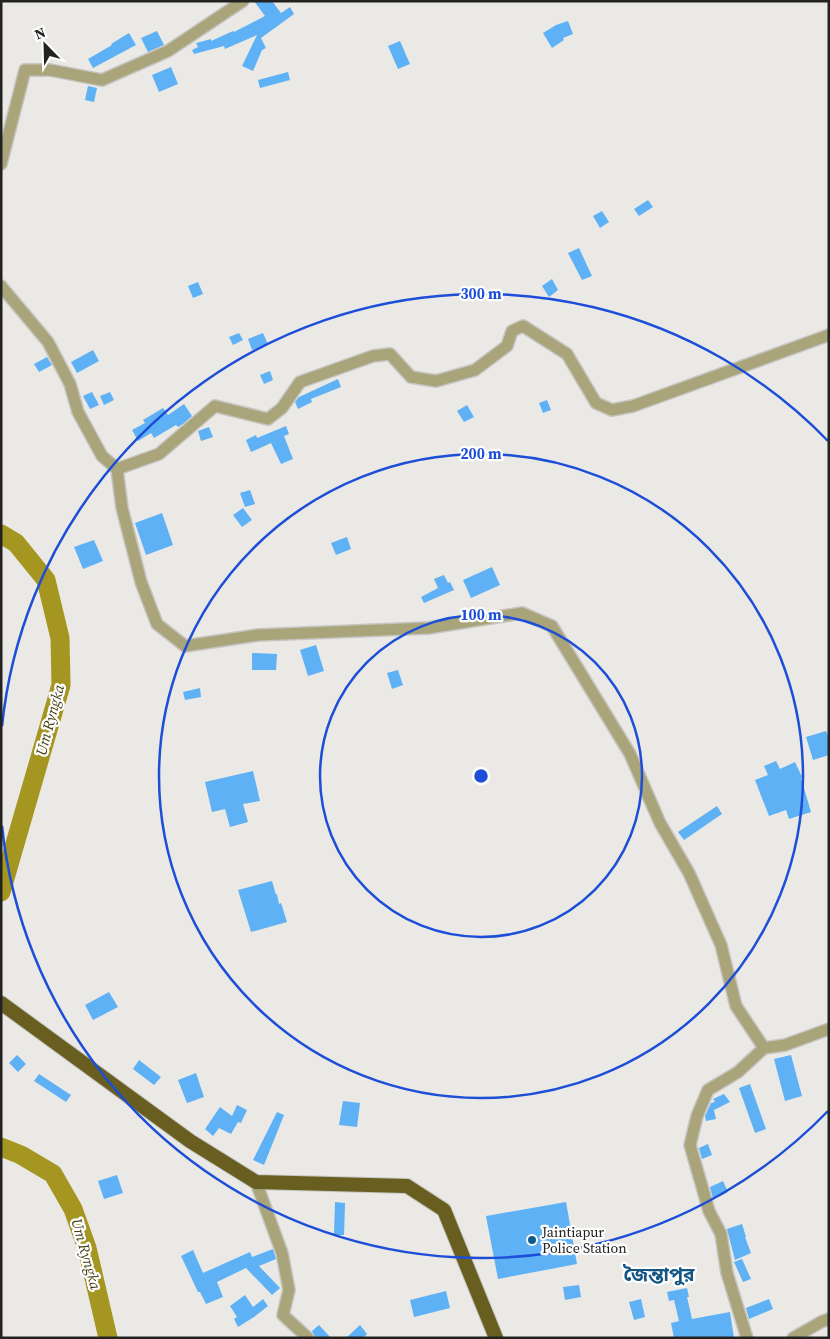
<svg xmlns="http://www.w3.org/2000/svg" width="830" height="1339" viewBox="0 0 830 1339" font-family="'Source Serif 4','Noto Sans Bengali',serif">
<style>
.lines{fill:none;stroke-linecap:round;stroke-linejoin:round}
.river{stroke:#a59521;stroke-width:19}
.building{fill:#5eb1f5}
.minor-casing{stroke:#c6c5c2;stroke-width:14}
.trunk-casing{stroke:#c6c5c2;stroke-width:16}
.minor{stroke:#a9a47a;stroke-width:11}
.trunk{stroke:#675e20;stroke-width:14}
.ring{fill:none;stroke:#1d4ed8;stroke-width:2.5}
.poi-dot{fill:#0f5a8e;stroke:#fff;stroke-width:2}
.labels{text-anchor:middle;stroke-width:4.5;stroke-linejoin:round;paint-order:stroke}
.poi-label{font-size:14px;fill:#222221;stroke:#fff;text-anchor:start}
.water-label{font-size:15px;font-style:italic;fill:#443e11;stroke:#fff}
.district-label{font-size:19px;font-weight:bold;fill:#135584;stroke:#fff}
.centre{fill:#1d4ed8;stroke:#fff;stroke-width:2.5}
.ring-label{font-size:15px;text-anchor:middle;font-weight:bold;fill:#1d4ed8;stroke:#fff;stroke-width:4.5;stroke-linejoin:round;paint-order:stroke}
</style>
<rect width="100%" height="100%" fill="#eae9e5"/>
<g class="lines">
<g class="river">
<path d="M1,534L16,543L46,580L60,638L61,685L1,892"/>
<path d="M1,1147L21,1155L53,1174L73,1209L87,1248L108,1338"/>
</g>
</g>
<g class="building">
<path d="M254,1H272L281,13L290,7L294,14L261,38L266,48L262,50L253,71L242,66L257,35L225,49L224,46L194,54L192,50L198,47L196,43L211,39V41L233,31L234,32L265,16Z"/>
<path d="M568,21L573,34L563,38L564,40L552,48L543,33L556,25Z"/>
<path d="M157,31L164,45L148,52L141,38Z"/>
<path d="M129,33L136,45L93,68L88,59L112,45L111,44Z"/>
<path d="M400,41L410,64L398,69L388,46Z"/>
<path d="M171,67L178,84L159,92L152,75Z"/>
<path d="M288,72L290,80L260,88L258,80Z"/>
<path d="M88,86L97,88L94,102L85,100Z"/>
<path d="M648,200L653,207L639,216L634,209Z"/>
<path d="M602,211L609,222L600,228L593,216Z"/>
<path d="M579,248L592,276L582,280L568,253Z"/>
<path d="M552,279L558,290L549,297L542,286Z"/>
<path d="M198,282L203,294L193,298L188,286Z"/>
<path d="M239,333L243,340L233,345L229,337Z"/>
<path d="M263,333L268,344L252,350L248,339Z"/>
<path d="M93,350L99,361L77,373L71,362Z"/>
<path d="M47,357L52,365L39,372L34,364Z"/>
<path d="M270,371L273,380L264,384L260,375Z"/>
<path d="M338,379L341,387L311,399L312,402L298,409L295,402L299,397Z"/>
<path d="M92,392L99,405L90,409L83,396Z"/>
<path d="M110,392L114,400L104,405L100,396Z"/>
<path d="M547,400L551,410L543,413L539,403Z"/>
<path d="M184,404L192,416L183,424L178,427L176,425L154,438L151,433L138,441L132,430L145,423L143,420L163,408L168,415Z"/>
<path d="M467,405L474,417L464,422L457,411Z"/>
<path d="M286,426L289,434L284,436L293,459L281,464L271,443L251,452L246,440L256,435L257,438Z"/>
<path d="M209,427L213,437L201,441L198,431Z"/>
<path d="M250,490L255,504L245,507L240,493Z"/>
<path d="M243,508L252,520L242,527L233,515Z"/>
<path d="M162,513L173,545L146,555L135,523Z"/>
<path d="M347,537L351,549L336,555L331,543Z"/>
<path d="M94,540L103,561L83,569L74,547Z"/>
<path d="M492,567L500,585L471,598L463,580Z"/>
<path d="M444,575L448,583L450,582L454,590L424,603L421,597L438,588L434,579Z"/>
<path d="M316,645L324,671L308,676L300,650Z"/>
<path d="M252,653L277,654L276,670H252Z"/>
<path d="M398,670L403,685L392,689L387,673Z"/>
<path d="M200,688L201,697L185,700L183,692Z"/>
<path d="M826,731L829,738V755L813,760L806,737Z"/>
<path d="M776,761L780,769L795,762L802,777L801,778L811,812L789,819L786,810L769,816L755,780L768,775L764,766Z"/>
<path d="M253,771L260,801L243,804L248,822L230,827L225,809L212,812L205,782Z"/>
<path d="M717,806L722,814L684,840L678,832Z"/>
<path d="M272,881L276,895L277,894L279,904L281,903L287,922L251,932L238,890Z"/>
<path d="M109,992L118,1007L93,1020L85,1005Z"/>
<path d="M17,1055L26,1064L18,1072L9,1063Z"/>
<path d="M791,1055L802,1096L785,1101L774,1059Z"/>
<path d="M139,1060L161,1077L154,1085L133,1069Z"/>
<path d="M196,1073L204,1097L187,1103L178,1080Z"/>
<path d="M39,1074L71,1095L66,1102L34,1081Z"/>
<path d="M750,1084L766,1129L755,1133L739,1088Z"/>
<path d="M724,1094L730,1102L714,1110L716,1119L706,1121L705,1116L711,1103L715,1102L713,1099Z"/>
<path d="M343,1101L360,1103L357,1127L339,1125Z"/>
<path d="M237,1105L247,1110L241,1123L238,1122L231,1134L219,1128L213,1136L205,1129L220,1107L232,1116Z"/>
<path d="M277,1112L284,1115L264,1165L253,1160Z"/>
<path d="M708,1144L712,1155L702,1159L699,1148Z"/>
<path d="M117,1175L123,1193L104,1199L98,1181Z"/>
<path d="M723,1181L728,1192L713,1199L710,1187Z"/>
<path d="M335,1202L345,1203L344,1235H334Z"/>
<path d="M566,1202L577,1264L498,1279L486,1216Z"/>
<path d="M742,1224L746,1237H745L751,1253L735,1260L727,1229Z"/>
<path d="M273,1249L276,1259L259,1266L280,1288L272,1295L246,1268L217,1282L223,1297L206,1304L200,1292H198L181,1256L193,1250L203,1273L250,1252L252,1257Z"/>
<path d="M742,1259L751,1279L743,1282L734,1262Z"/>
<path d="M579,1285L581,1297L565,1300L563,1287Z"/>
<path d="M687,1288L689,1297H687L692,1319L730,1312L734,1338H674L671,1323L679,1321L674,1300L669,1301L667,1292Z"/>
<path d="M446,1291L450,1308L414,1317L410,1300Z"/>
<path d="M245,1295L253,1307L263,1299L268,1306L254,1317L238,1327L234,1319L237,1317L230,1306Z"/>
<path d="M641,1299L645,1317L634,1320L629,1302Z"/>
<path d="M769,1299L773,1309L749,1319L746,1308Z"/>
<path d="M319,1325L331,1338H315L312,1331Z"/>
<path d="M360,1325L367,1334L363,1338H346Z"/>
</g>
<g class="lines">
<defs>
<g id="minor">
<path d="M1,164L25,70H50L102,80L168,51L243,1"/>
<path d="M1,286L48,342L70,384L78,412L102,456L117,469L159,454L215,406L268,419L282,408L300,382L373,356L390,354L411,377L436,381L475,370L507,346L512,331L523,326L567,354L596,403L612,410L633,406L829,335"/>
<path d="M117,469L122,508L141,582L157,624L185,646L258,635L428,628L522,613L552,626L630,754L660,823L689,873L721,945L736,1006L764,1048"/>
<path d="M256,1182L282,1253L289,1290L283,1315L308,1338"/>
<path d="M747,1338L727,1273L721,1234L709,1211L690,1145L697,1116L708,1090L738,1072L764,1048L785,1045L829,1029"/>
<path d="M793,1338L821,1322L829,1319"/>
</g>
<path id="trunk" d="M1,1003L190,1141L256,1182L407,1186L444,1210L496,1338"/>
</defs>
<use href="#minor" class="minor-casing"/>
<use href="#trunk" class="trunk-casing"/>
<use href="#minor" class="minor"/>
<use href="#trunk" class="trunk"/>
</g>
<g class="ring">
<circle cx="481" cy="776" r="161"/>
<circle cx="481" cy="776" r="322"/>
<path d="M828 1111A482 482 0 0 1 2 826M2 726A482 482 0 0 1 828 441"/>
</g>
<circle class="poi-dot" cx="532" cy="1240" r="5"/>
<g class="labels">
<g class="poi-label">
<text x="542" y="1237">Jaintiapur<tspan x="542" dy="16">Police Station</tspan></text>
</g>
<g class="water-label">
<text transform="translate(50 720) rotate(-75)" y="5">Um Ryngka</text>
<text transform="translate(86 1254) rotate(74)" y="5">Um Ryngka</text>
</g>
<g class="district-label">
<text x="659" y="1281">জৈন্তাপুর</text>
</g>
</g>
<circle cx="481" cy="776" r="8" class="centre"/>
<g class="ring-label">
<text x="481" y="299">300 m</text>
<text x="481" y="459">200 m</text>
<text x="481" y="620">100 m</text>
</g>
<rect width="830" height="1339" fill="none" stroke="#222221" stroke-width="5"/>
<g transform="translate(45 45) rotate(337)" stroke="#ffffff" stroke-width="4" paint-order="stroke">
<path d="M0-4L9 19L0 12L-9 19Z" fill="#222221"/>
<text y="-8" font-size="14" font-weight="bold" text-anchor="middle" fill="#222221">N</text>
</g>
</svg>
